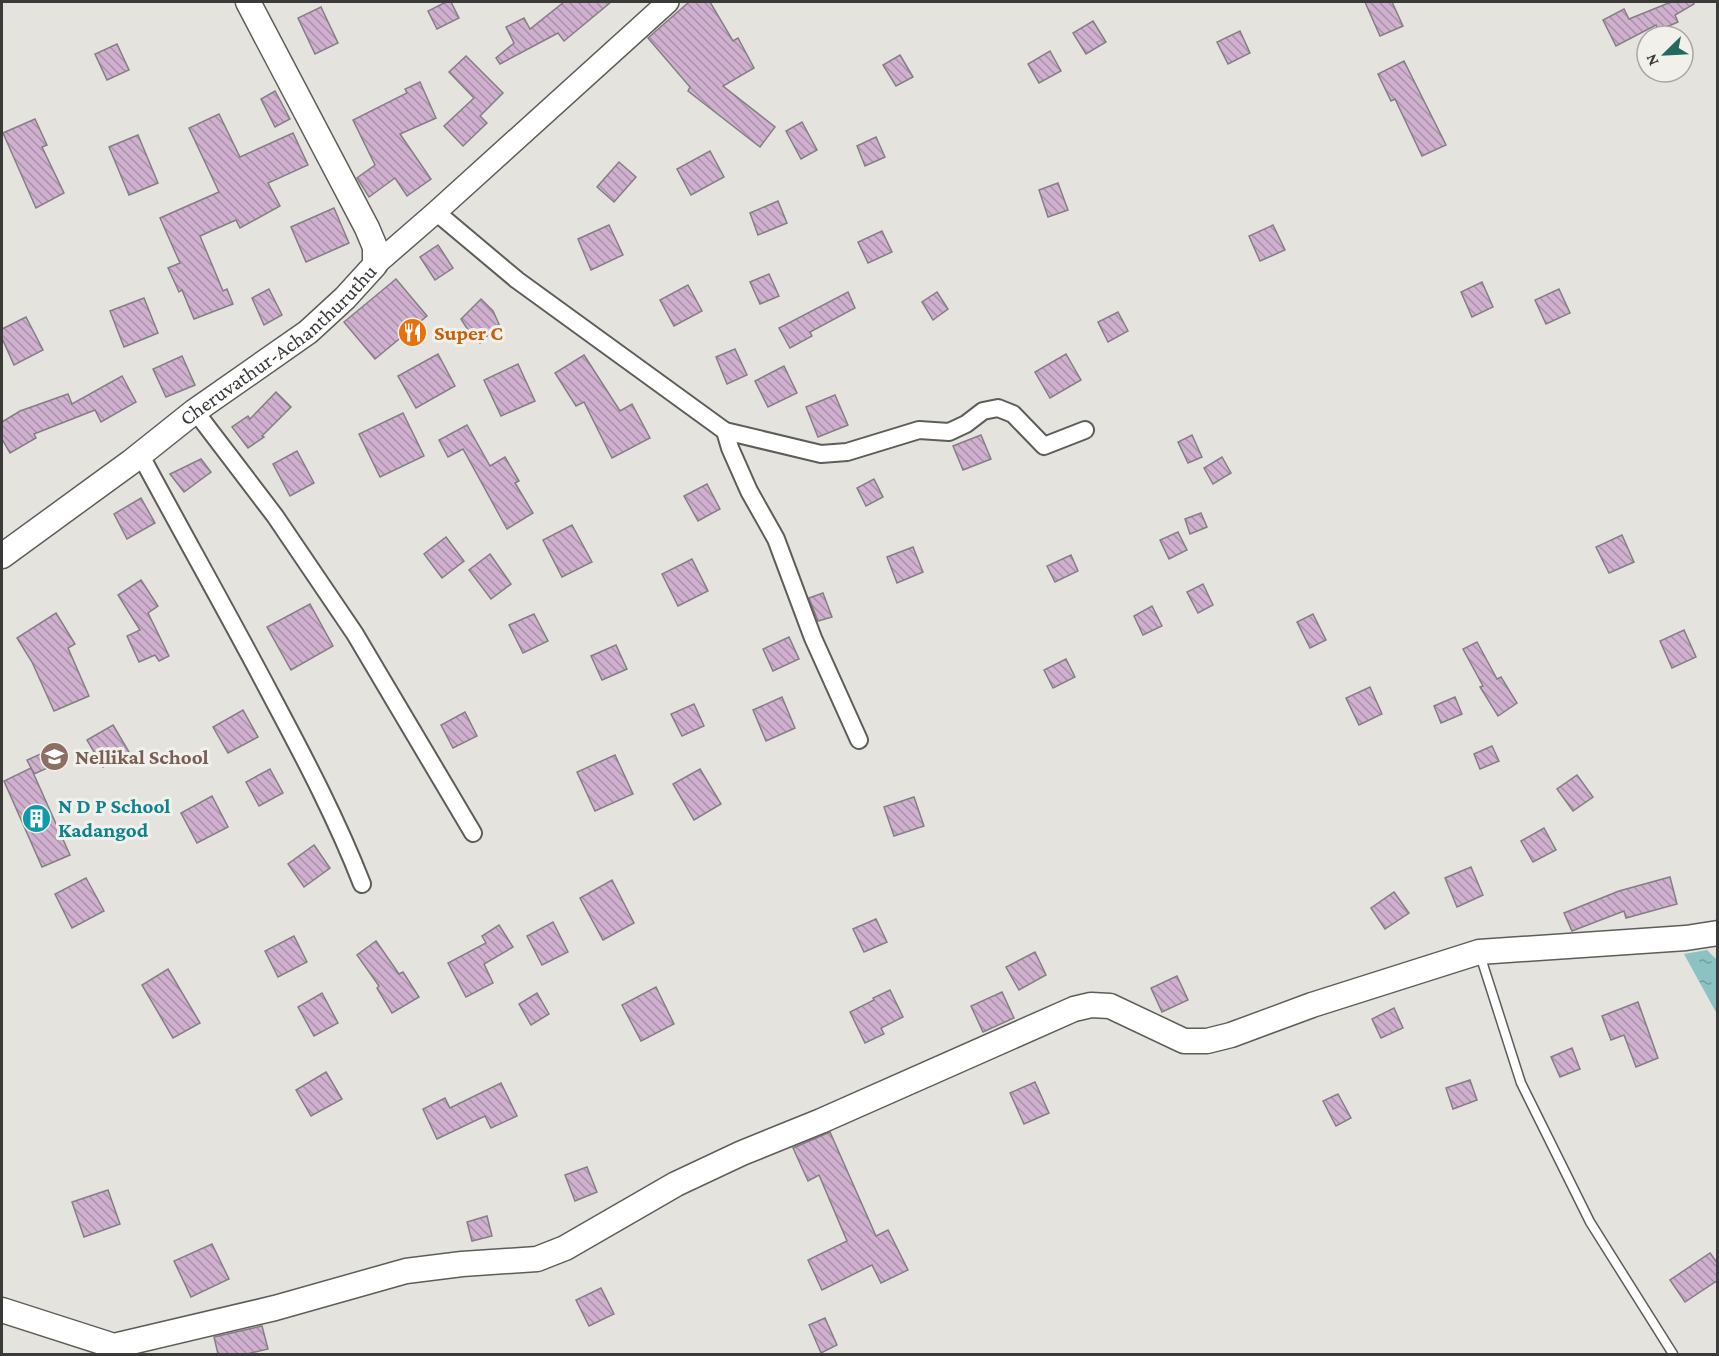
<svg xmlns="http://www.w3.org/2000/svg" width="1719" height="1356" viewBox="0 0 1719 1356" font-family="'Crimson Pro',serif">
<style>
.water{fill:url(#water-ripples)}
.building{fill:url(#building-back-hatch);stroke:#837f83;stroke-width:1.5}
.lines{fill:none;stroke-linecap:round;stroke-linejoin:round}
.service-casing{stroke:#5e5d58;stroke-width:11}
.minor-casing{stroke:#5e5d58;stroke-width:20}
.tertiary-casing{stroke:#5e5d58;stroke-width:24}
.secondary-casing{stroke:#5e5d58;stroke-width:27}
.service{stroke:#fff;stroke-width:8}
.minor{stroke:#fff;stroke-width:16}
.tertiary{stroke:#fff;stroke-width:21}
.secondary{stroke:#fff;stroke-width:24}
.labels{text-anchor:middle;stroke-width:6;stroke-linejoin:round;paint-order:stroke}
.food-label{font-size:21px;font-weight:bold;fill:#c56008;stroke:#f2f0eb;text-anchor:start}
.street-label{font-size:21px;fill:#3a3a38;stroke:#f2f0eb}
.education-label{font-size:21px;font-weight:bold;fill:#785e54;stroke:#f2f0eb;text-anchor:start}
.culture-label{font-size:21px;font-weight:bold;fill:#0d838f;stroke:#f2f0eb;text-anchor:start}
</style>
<defs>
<pattern id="water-ripples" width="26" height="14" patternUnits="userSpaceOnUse" patternTransform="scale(1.5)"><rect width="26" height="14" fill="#8cc2c2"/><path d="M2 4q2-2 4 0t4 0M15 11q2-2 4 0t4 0" fill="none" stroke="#739f9f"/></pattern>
<pattern id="building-back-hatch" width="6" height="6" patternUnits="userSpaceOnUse" patternTransform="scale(1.5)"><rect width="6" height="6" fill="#d0b0cf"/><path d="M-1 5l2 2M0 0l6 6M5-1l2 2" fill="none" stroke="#aa90a9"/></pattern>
</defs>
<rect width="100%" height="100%" fill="#e4e3de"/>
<path class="water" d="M1707,950L1717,960V1014L1684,954Z"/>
<g class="building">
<path d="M446,2H451L459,18L437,29L428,11Z"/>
<path d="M564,2H611L564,41L558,33L500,64L496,58L514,43L506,27L524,18L530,29Z"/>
<path d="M689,2H710L733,41L738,38L754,68L723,86L775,127L760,147L688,91L690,87L648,38Z"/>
<path d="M1365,2H1392L1403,26L1380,36Z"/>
<path d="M1671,2H1693L1694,4L1675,15L1678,22L1659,30L1656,25L1616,46L1603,20L1624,9L1629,19Z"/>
<path d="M321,7L338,43L315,54L298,18Z"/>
<path d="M1093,21L1106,42L1086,54L1073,33Z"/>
<path d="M1240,31L1250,53L1228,64L1217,42Z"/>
<path d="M117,44L129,70L107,80L95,54Z"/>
<path d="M1050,51L1061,71L1039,83L1028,64Z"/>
<path d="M900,55L913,77L896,86L883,65Z"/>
<path d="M466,56L503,93L480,116L487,123L463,146L444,126L474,98L449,72Z"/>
<path d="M1404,61L1446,145L1422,156L1395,99L1391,101L1378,74Z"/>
<path d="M420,82L436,118L400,134L431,179L407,196L395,178L369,197L357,178L375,165L353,120L407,93L405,89Z"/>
<path d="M275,91L290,119L275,127L261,99Z"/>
<path d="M219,114L240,157L293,133L308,165L268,183L280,206L240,228L236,220L200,236L223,291L227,289L233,304L194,319L182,290L179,292L168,268L180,263L160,218L219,192L189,128Z"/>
<path d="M35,119L47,145L42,147L64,193L36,208L3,133Z"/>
<path d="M802,122L817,150L801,159L786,131Z"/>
<path d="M138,135L158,183L129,195L109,147Z"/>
<path d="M876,137L885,157L865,166L857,146Z"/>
<path d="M710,151L724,177L691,195L677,169Z"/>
<path d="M619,162L636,177L614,202L597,187Z"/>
<path d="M1058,183L1068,210L1048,217L1039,190Z"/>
<path d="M778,201L787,223L758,235L750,213Z"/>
<path d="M334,208L349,243L306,262L291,227Z"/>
<path d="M609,225L623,255L591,270L578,239Z"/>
<path d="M1273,225L1285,250L1260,261L1249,236Z"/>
<path d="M882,231L892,252L868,263L858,242Z"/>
<path d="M438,245L453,268L435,280L420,257Z"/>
<path d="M769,274L779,296L760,304L750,282Z"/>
<path d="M396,279L427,316L375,359L344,322Z"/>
<path d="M1482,282L1493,307L1472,317L1461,292Z"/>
<path d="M688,285L702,311L674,326L660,300Z"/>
<path d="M269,289L282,315L264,325L252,298Z"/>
<path d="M1559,289L1570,313L1546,324L1535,300Z"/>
<path d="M848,292L855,308L810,332L812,336L790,348L779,328Z"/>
<path d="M937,292L948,309L933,320L922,302Z"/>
<path d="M144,298L158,333L124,347L110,311Z"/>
<path d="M481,299L493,311L499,324L480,343L470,333L461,319Z"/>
<path d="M1118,312L1128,331L1108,342L1098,322Z"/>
<path d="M26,317L43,350L14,365L2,338V329Z"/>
<path d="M735,349L747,375L727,384L716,357Z"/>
<path d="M438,354L455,386L416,408L398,376Z"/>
<path d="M1066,354L1081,380L1050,398L1035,372Z"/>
<path d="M584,355L620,411L632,404L650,438L612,458L584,402L576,406L555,373Z"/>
<path d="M182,356L195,385L166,397L153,369Z"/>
<path d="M518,364L535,401L501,416L484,380Z"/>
<path d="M784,366L797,393L768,407L755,381Z"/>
<path d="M122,376L136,402L101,422L95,410L34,434L36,438L10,453L2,439V422L20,411L68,394L72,404Z"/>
<path d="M276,392L291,407L262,436L264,437L248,448L232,427L248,416L250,419Z"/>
<path d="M835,395L848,425L818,437L806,407Z"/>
<path d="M403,413L424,456L380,477L359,434Z"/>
<path d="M467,425L490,466L505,457L519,481L515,483L533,513L507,529L463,449L448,457L439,440Z"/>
<path d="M981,435L991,459L963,470L953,446Z"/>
<path d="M1192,435L1202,457L1188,463L1178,442Z"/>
<path d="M297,451L314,483L290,496L273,464Z"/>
<path d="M1222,457L1231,473L1213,484L1204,468Z"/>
<path d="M201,459L211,472L184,492L170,474Z"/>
<path d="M874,479L883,497L866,506L857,488Z"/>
<path d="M707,484L720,509L698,521L684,496Z"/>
<path d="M141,498L155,523L127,539L114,514Z"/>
<path d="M1201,513L1207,527L1190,534L1185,519Z"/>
<path d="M572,525L592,562L562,577L543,540Z"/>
<path d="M1178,532L1187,550L1169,559L1160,540Z"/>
<path d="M1622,535L1634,562L1609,573L1596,547Z"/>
<path d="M446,537L464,561L442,578L424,554Z"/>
<path d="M913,547L923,572L897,583L887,557Z"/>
<path d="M490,554L511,584L491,599L469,570Z"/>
<path d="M1071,555L1078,571L1055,582L1047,566Z"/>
<path d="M692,559L708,591L678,606L662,574Z"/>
<path d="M141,580L158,606L148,613L169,656L159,661L155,655L139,662L127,636L140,630L118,595Z"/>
<path d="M1203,584L1213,605L1198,613L1187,592Z"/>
<path d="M823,593L832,617L818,621L809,598Z"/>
<path d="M310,604L333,646L291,670L267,627Z"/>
<path d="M1152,606L1162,626L1143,635L1134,616Z"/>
<path d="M56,613L75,644L68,648L89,696L54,711L32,662L17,638Z"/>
<path d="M534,614L548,641L523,653L509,625Z"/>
<path d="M1313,614L1326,640L1310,648L1297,622Z"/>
<path d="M1684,630L1696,657L1672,668L1660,641Z"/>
<path d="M789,637L799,659L773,671L763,649Z"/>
<path d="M1477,642L1497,679L1501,677L1517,703L1498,716L1480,687L1483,686L1463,649Z"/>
<path d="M616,645L627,669L602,680L591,656Z"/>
<path d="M1066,659L1075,677L1053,688L1044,670Z"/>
<path d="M1370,687L1382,714L1359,725L1346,698Z"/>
<path d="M782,697L795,728L766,741L753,710Z"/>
<path d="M1455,697L1462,714L1441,723L1434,706Z"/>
<path d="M694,704L704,726L682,736L671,714Z"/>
<path d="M243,710L258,737L228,753L213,727Z"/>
<path d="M465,712L477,736L453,748L441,725Z"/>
<path d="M113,725L129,752L103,767L87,740Z"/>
<path d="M1492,746L1499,761L1480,769L1474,754Z"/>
<path d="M45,752L52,766L34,774L27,760Z"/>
<path d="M615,755L633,794L595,811L577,772Z"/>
<path d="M31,768L70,855L42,867L4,781Z"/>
<path d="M270,769L283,793L259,806L246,782Z"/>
<path d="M700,769L721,804L694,820L673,784Z"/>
<path d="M1577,775L1593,797L1573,811L1557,789Z"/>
<path d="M212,796L228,827L197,843L181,813Z"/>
<path d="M914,797L924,826L894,836L884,807Z"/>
<path d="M1544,828L1556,850L1533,862L1521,841Z"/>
<path d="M314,845L330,868L304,887L288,864Z"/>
<path d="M1471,867L1483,895L1457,907L1445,878Z"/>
<path d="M1670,877L1677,904L1626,918L1624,911L1572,931L1564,913L1619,891Z"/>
<path d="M86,878L104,911L72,928L55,894Z"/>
<path d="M612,880L634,923L603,940L580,898Z"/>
<path d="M1394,892L1409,913L1385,929L1371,908Z"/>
<path d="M876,919L887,942L864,952L853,929Z"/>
<path d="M553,922L568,952L542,965L527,936Z"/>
<path d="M499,925L513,947L484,964L493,983L466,997L448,963L486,943L482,936Z"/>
<path d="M294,936L307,962L278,977L265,951Z"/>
<path d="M376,941L399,974L403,972L419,997L392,1013L377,988L379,986L357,955Z"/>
<path d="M1035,952L1046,975L1019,990L1006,967Z"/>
<path d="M168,969L200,1023L173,1038L142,985Z"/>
<path d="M1177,976L1188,1000L1162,1012L1151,988Z"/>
<path d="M656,987L674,1024L641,1041L622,1005Z"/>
<path d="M890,990L903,1017L881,1028L884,1034L865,1043L850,1012L874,1000L873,998Z"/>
<path d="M1002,992L1014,1018L983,1032L971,1006Z"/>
<path d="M322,993L338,1023L314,1036L298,1007Z"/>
<path d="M537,993L549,1014L531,1025L519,1004Z"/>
<path d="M1638,1002L1658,1058L1636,1067L1624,1035L1611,1040L1602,1016Z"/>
<path d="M1394,1008L1403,1028L1381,1038L1372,1019Z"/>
<path d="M1572,1048L1580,1069L1560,1077L1551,1057Z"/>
<path d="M326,1072L342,1099L311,1116L296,1090Z"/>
<path d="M1470,1080L1477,1100L1453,1109L1446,1088Z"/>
<path d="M1035,1082L1049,1113L1024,1124L1010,1093Z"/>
<path d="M501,1083L517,1116L491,1128L485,1116L437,1139L423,1109L445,1098L450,1108Z"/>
<path d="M1338,1094L1351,1118L1336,1126L1323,1101Z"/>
<path d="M830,1132L876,1236L888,1230L908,1270L881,1283L872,1265L822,1290L808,1260L847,1241L819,1175L808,1181L793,1148Z"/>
<path d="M587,1167L597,1192L575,1201L565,1175Z"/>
<path d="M108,1190L120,1224L84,1237L72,1202Z"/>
<path d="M487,1216L492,1236L472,1241L467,1222Z"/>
<path d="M212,1244L229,1279L191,1297L174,1261Z"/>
<path d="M1710,1253L1718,1264V1280L1685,1302L1670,1280Z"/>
<path d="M601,1288L614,1314L589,1326L576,1300Z"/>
<path d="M825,1318L837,1345L821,1353L809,1325Z"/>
<path d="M262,1326L268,1349L247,1354H218L214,1337Z"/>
</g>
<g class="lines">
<defs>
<path id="service" d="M1480,955L1521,1083L1590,1222L1673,1354"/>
<g id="minor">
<path d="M436,212L517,280L725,431L821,454L847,452L919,430L949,432L966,424L983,411L998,408L1013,414L1044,446L1085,430"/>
<path d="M195,411L275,516L355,634L473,833"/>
<path d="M725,431L730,448L749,491L776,539L813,638L859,740"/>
<path d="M140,454C184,536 230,617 273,699C305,759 337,820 362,884"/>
</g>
<path id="tertiary" d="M375,265L436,212L668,2"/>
<g id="secondary">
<path id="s1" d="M2,556L131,462L195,411L308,332L345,298L375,265V247L367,228L248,2"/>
<path d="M2,1310L114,1346L275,1308L406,1271L462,1264L537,1259L565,1248L676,1184L742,1153L821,1121L1074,1009L1091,1005L1110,1006L1184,1041H1207L1231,1035L1312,1005L1479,952L1686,938L1718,933"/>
</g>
</defs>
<use href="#service" class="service-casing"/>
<use href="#minor" class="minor-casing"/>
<use href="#tertiary" class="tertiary-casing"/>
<use href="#secondary" class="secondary-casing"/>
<use href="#service" class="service"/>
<use href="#minor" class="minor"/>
<use href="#tertiary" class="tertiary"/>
<use href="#secondary" class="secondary"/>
</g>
<defs>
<symbol id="restaurant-disc" viewBox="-11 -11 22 22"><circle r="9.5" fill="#e8710a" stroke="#f2f0eb"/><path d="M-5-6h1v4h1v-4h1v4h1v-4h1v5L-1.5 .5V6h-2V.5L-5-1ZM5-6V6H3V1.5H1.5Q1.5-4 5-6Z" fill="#fff"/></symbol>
<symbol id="school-disc" viewBox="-11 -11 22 22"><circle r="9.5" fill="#8d6e63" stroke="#f2f0eb"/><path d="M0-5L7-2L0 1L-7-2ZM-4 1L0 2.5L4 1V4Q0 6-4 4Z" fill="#fff"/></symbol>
<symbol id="building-disc" viewBox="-11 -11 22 22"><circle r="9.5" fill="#0f9aa8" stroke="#f2f0eb"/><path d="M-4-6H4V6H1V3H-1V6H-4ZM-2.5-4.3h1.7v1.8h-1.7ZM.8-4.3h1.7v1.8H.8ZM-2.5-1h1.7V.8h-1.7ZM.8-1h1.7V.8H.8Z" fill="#fff"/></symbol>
</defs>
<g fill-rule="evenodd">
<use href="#restaurant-disc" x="396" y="316" width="33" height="33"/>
<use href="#school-disc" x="38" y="740" width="33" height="33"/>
<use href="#building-disc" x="20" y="802" width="33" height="33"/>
</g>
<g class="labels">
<g class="food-label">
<text x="434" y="340">Super C</text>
</g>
<g class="street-label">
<text dy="7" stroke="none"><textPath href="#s1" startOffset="348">Cheruvathur-Achanthuruthu</textPath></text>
</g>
<g class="education-label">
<text x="75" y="764">Nellikal School</text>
</g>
<g class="culture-label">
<text x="58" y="813">N D P School<tspan x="58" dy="24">Kadangod</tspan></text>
</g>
</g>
<rect width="1719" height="1356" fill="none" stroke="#3a3a38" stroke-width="6"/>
<g transform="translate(1665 54) rotate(246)"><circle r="28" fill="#f2f0eb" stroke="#a8a7a3" stroke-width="1.5"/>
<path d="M0-4.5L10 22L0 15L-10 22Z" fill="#226a5f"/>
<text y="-9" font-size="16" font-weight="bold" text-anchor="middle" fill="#3a3a38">N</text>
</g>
</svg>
